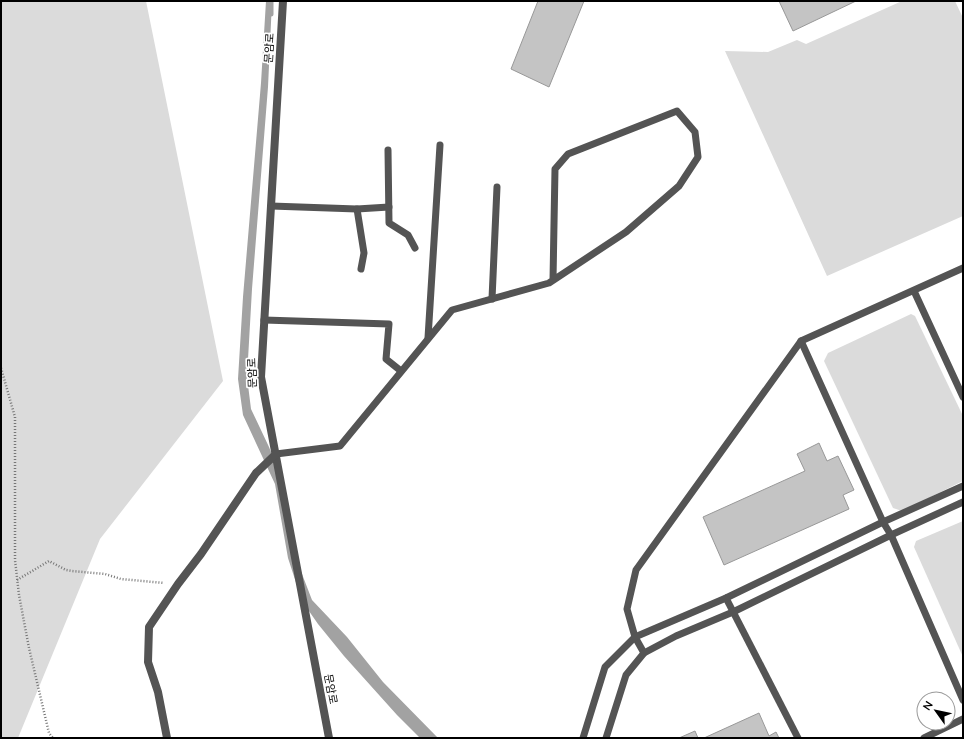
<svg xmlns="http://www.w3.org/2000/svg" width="964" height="739" viewBox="0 0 964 739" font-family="Mulish,'Noto Sans KR',sans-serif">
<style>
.green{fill:#dbdbdb}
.water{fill:#a2a2a2}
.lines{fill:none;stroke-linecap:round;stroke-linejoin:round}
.stream{stroke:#a2a2a2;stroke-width:5}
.building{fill:#c4c4c4;stroke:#989898}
.path{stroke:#767676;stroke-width:2.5;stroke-dasharray:1 2;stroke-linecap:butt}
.lane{stroke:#545454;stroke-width:7}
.street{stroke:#545454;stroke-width:8}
.labels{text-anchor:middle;stroke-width:3.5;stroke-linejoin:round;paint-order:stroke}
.street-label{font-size:11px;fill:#000;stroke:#fff}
</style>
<rect width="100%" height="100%" fill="#fff"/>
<g class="green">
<path d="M1,1H146L223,381L100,539L18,738H1Z"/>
<path d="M902,1H955L963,18V216L827,276L725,51L768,52L797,40L806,44Z"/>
<path d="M911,314L915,316L963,416V481L902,511L893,508L824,361L828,353Z"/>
<path d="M963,521V657L914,547L916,541Z"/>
</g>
<path class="water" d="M266,1H272L268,87L252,289L247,377L251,409L269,447L283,482L297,561L312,600L347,637L383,682L438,738H420L397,715L344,656L318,624L302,601L288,558L275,484L243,415L238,379L243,297L261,83Z"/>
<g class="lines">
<path class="stream" d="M271,14V1"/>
</g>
<g class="building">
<path d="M538,1H584L549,87L511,69Z"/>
<path d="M779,1H856L793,31Z"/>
<path d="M819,443L827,461L838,456L854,490L843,495L849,509L724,565L703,517L805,471L797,454Z"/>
<path d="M759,713L769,736L776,732L779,738H704Z"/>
<path d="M695,731L698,738H679Z"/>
</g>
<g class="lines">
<g class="path">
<path d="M1,368L15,417V560L19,595L29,648L49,733L53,738"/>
<path d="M17,580L49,561L66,570L72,571L105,574L121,579L164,583"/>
</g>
<g class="lane">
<path d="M388,150L389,223L408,235L415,248"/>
<path d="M271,206L357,209L389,207"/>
<path d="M357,209L364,253L361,269"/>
<path d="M914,291L963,397"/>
<path d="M492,299L497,187"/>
<path d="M264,320L389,324L386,359L401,371"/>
<path d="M428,338L440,145"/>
<path d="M801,341L883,522L891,535L963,700"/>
<path d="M276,454L340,446L452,310L549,283L626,232L679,186L698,157L695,132L677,111L568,154L555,169L553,280"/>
<path d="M726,598L798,738"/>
<path d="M644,653L635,637L627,609L636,570L801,341L963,268"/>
<path d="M583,738L605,667L635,637L726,598L883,522L963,486"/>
<path d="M606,738L626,675L644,653L676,636L733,612L891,535L963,502"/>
<path d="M924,738L963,719"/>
</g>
<g class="street">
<path d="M283,1L261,377L329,738"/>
<path d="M167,738L158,692L148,662L149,627L178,584L201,554L256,473L276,454"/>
</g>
</g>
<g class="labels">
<g class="street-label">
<text transform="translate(269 48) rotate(-87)" y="4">문암로</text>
<text transform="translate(252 373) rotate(-92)" y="4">문암로</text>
<text transform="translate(331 689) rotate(79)" y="4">문암로</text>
</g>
</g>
<rect width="964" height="739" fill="none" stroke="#000000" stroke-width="4"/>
<g transform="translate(936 711) rotate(303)"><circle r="19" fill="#ffffff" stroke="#999999"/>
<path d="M0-3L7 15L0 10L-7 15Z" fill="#000000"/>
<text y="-6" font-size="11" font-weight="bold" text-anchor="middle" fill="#000000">N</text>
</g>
</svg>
